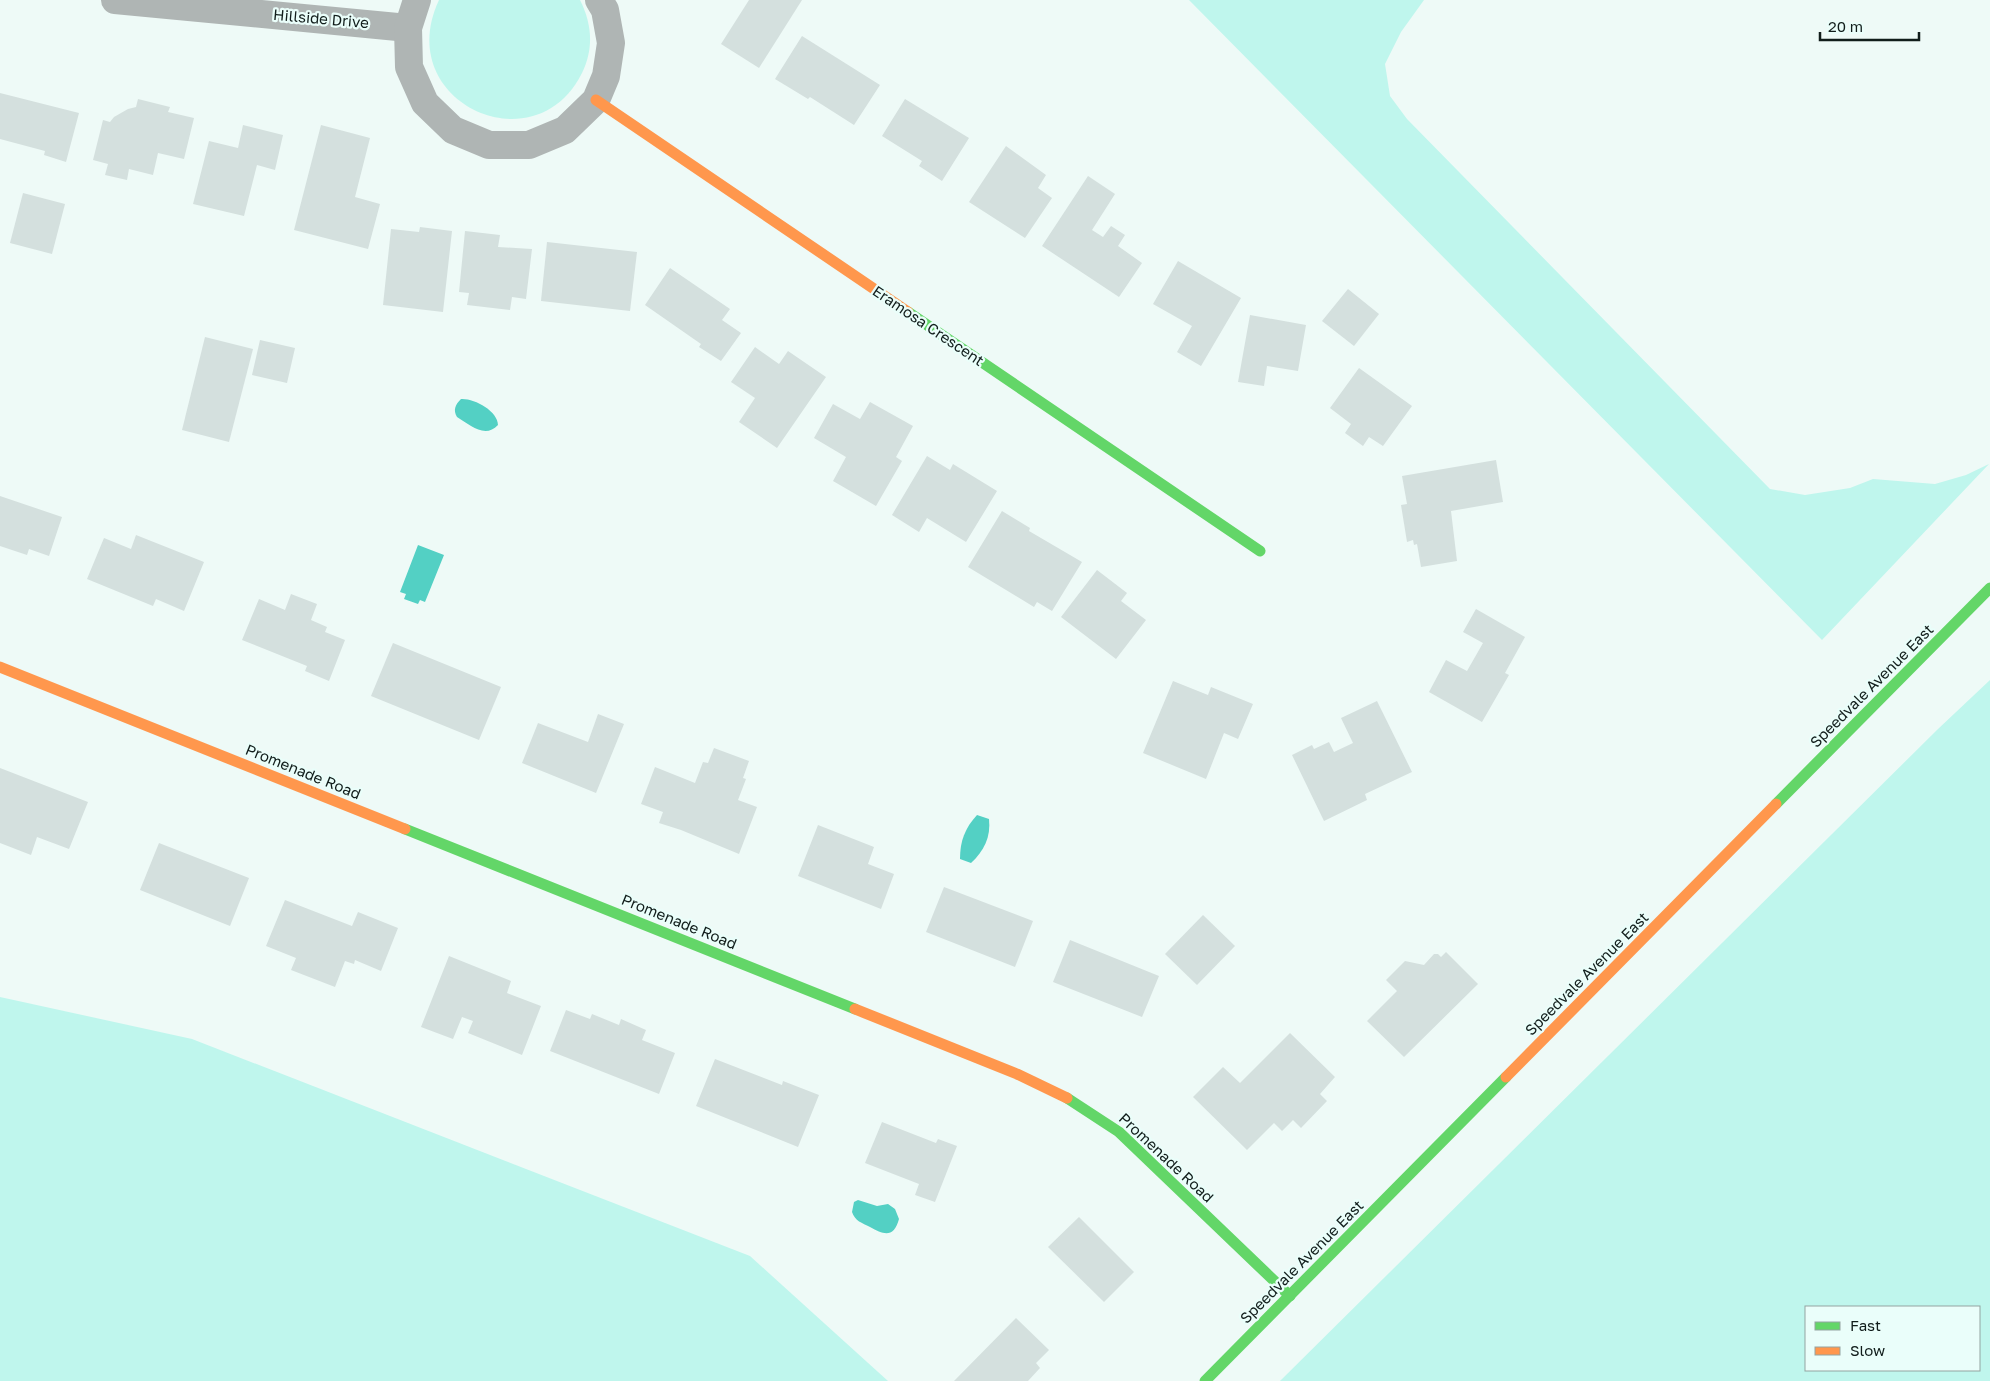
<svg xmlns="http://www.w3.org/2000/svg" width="1990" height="1381" viewBox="0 0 1990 1381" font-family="'Golos Text',sans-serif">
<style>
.green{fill:#bff6ed;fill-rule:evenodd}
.water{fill:#53d0c4}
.building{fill:#d4e0de}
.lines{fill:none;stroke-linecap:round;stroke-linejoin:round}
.street{stroke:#afb5b4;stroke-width:28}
.fast{stroke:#63d668;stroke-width:11}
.slow{stroke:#ff974d;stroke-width:11}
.labels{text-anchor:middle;stroke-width:4.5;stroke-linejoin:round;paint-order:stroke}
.street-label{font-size:15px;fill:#111d1b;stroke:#eafefa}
</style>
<rect width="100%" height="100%" fill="#eefaf7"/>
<g class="green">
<path d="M439,0H580C592,24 594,48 582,73C535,168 391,102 439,0Z"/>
<path d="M1189,0H1424L1401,32L1385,64L1390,96L1407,119L1770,489L1805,495L1850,488L1873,479L1935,484L1966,475L1989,464L1822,640Z"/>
<path d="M1990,680V1381H1280L1938,729ZM1806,1307H1979V1370H1806Z"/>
<path d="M0,997L192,1039L750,1256L888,1381H0Z"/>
</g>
<g class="water">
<path d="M461,399C474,398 498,411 498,425C485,439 470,425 457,417C453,410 455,405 461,399Z"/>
<path d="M418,545L444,555L425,602L420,600L418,604L404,599L406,594L400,592Z"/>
<path d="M977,815L989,819C991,837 984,851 971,863L960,859C960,841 965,828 977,815Z"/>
<path d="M858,1200L877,1206L888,1204L895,1209L899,1219C894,1238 884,1235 870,1227C862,1223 855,1221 852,1212L854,1202Z"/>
</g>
<g class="building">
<path d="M749,0H802L759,68L721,44Z"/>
<path d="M802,36L880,85L854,125L810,97L808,99L775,79Z"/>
<path d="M0,93L79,113L66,162L44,155L45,151L0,139Z"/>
<path d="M138,99L170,107L168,112L194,118L184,159L158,153L153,175L129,169L127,180L105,175L108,164L93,160L103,120L110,122L114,117L128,109L136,107Z"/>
<path d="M905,99L969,138L942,181L919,166L922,161L882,136Z"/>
<path d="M243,125L283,135L275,170L257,165L244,216L193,204L209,141L238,148Z"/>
<path d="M321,125L370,138L355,197L380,204L368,249L294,230Z"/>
<path d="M1006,146L1046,175L1038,188L1052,198L1025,238L969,202Z"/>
<path d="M1088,176L1115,194L1092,230L1103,237L1111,226L1125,235L1118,246L1142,263L1119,297L1042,246Z"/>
<path d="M23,193L65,204L52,254L10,243Z"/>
<path d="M420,227L452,231L443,312L383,305L391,229L419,232Z"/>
<path d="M465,231L500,235L498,247L532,249L526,299L512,297L510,310L467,305L469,293L459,292Z"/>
<path d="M547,242L637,252L630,311L541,301Z"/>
<path d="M1178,261L1241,298L1201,366L1177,352L1192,326L1153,304Z"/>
<path d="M670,268L730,309L722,320L741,333L721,361L699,347L701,344L645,305Z"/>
<path d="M1348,289L1379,314L1354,346L1322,321Z"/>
<path d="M1250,315L1306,325L1298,371L1267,366L1264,386L1238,382Z"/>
<path d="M205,337L253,349L229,442L182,430Z"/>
<path d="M260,340L295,348L287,383L252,375Z"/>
<path d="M755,347L779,364L788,351L826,377L777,448L739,422L755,398L731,382Z"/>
<path d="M1359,368L1412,406L1383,446L1369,437L1363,446L1345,433L1351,424L1330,408Z"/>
<path d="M870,402L913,426L896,457L902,461L876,506L833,481L846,457L814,438L833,404L860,419Z"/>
<path d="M927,456L950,470L953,464L997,491L966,542L927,518L919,532L892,515Z"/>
<path d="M1496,460L1503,502L1451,511L1457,561L1421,567L1417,544L1414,545L1413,540L1407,542L1401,505L1407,504L1402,476Z"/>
<path d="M0,496L62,517L49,556L29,549L27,555L0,546Z"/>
<path d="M1002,511L1030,528L1029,531L1082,562L1052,611L1037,602L1034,607L968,567Z"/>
<path d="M136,535L204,562L184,611L156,599L153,606L87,579L104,538L131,549Z"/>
<path d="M1097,570L1127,593L1121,601L1146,620L1116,659L1061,617Z"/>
<path d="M291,594L317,604L311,620L327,627L325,632L345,640L329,681L305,671L307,666L242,640L259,599L285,610Z"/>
<path d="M1476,609L1525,637L1505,673L1509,675L1482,722L1429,692L1446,660L1467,671L1483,643L1463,632Z"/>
<path d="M393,643L501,687L479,740L371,696Z"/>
<path d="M1173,681L1208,695L1211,687L1253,704L1238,739L1224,733L1206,779L1143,753Z"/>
<path d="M1377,701L1412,772L1365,794L1367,800L1324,821L1292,755L1312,745L1314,749L1329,742L1334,752L1353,743L1341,718Z"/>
<path d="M598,714L624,724L596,793L522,763L538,723L588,742Z"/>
<path d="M714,748L749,761L743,778L746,779L738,800L757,807L739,854L681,830L659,823L663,812L641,804L655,767L695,783L703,762L708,763Z"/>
<path d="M0,768L88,802L69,849L37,837L31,855L0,843Z"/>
<path d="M818,825L874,847L868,864L894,874L881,909L798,876Z"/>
<path d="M159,843L249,878L230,926L140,890Z"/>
<path d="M944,887L1033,921L1015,967L926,932Z"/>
<path d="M285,900L352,926L358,912L398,928L381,971L355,960L354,964L345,961L335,987L291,970L296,958L266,946Z"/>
<path d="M1203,915L1235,946L1197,985L1165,954Z"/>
<path d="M1070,940L1159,976L1142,1017L1053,982Z"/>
<path d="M1446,952L1478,984L1404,1057L1367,1021L1397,991L1386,980L1405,961L1424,965L1434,954H1438L1441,957Z"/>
<path d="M449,956L511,981L507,993L541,1006L522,1055L468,1033L473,1021L462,1017L453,1039L421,1027Z"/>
<path d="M566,1010L590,1019L592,1014L619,1025L621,1019L646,1030L642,1040L675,1053L659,1094L550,1051Z"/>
<path d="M1290,1033L1335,1077L1320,1094L1327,1101L1301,1128L1293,1120L1282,1131L1274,1123L1247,1150L1193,1097L1223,1067L1240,1083Z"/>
<path d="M715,1059L782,1085L783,1081L819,1095L798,1147L696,1106Z"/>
<path d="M882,1122L936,1143L938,1139L957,1146L935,1202L915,1195L919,1184L865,1163Z"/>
<path d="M1079,1217L1134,1272L1104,1302L1048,1247Z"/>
<path d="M1016,1318L1049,1350L1036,1363L1040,1368L1028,1381H954Z"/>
</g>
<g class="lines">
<g class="street">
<path d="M115,0L408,28"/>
<path d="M417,0L408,28L409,67L425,103L453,130L489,145H529L565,130L596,100L606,76L611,43L605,10L599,0"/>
</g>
<g class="fast">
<path d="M908,312L1260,551"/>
<path d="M1776,804L1990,588"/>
<path d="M405,829L855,1009"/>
<path d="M1067,1098L1119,1132L1290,1296"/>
<path d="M1205,1381L1506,1077"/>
</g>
<g class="slow">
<path d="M596,100L908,312"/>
<path d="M0,667L405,829"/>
<path d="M855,1009L1017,1074L1067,1098"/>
<path d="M1506,1077L1776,804"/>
</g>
</g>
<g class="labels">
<g class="street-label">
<text transform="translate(321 19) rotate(5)" y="5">Hillside Drive</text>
<text transform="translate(928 326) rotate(34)" y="5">Eramosa Crescent</text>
<text transform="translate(1872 686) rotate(-45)" y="5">Speedvale Avenue East</text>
<text transform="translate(303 772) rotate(22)" y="5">Promenade Road</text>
<text transform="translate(679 922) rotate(22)" y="5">Promenade Road</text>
<text transform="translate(1587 974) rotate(-45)" y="5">Speedvale Avenue East</text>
<text transform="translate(1166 1158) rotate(43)" y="5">Promenade Road</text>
<text transform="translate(1302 1262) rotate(-45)" y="5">Speedvale Avenue East</text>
</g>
</g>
<rect x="1805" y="1306" width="175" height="65" fill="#eafefa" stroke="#93a4a1"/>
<rect x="1815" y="1322" width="25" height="8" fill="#63d668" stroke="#93a4a1"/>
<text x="1850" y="1331" font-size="15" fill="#111d1b">Fast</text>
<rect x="1815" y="1347" width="25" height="8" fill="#ff974d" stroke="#93a4a1"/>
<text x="1850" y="1356" font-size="15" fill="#111d1b">Slow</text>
<path d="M1820 32v8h99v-8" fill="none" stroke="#111d1b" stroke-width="2.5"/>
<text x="1828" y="32" font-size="15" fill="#111d1b" stroke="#eafefa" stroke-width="4" paint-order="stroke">20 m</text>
</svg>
